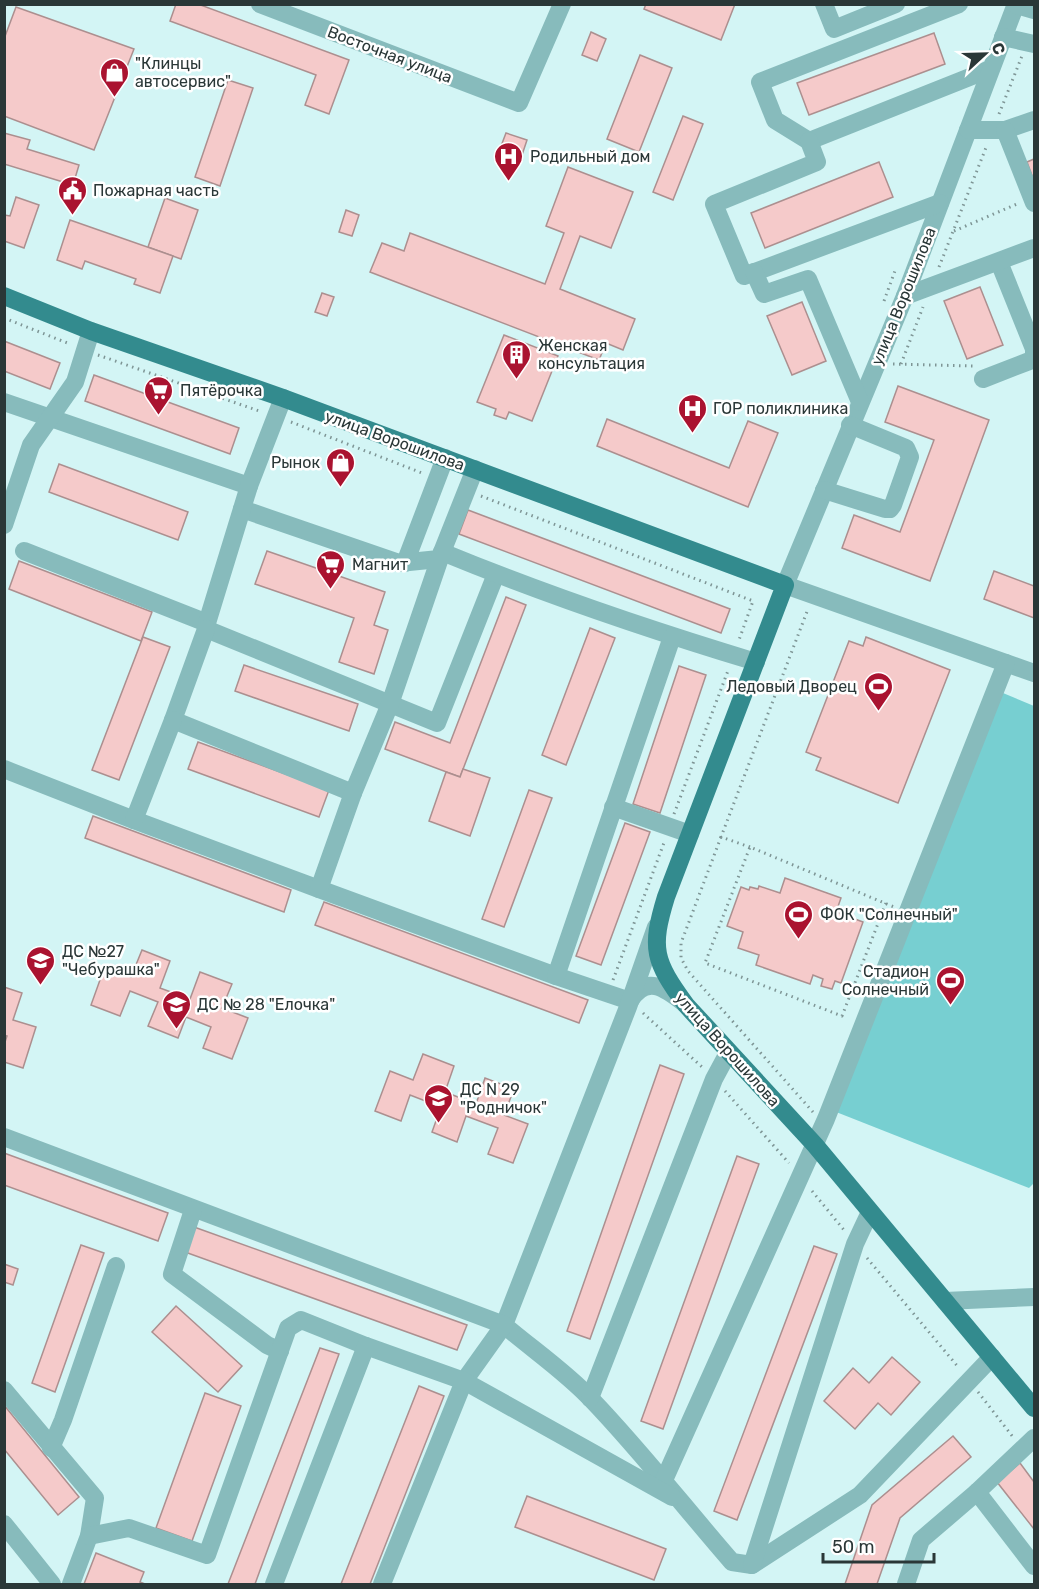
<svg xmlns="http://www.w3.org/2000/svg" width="1039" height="1589" viewBox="0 0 1039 1589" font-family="Rubik,sans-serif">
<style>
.green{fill:#77cfd1}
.building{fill:#f5caca;stroke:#ac8f8f;stroke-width:1.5}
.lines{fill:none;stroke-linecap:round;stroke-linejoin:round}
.path{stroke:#7e9595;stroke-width:3;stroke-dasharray:1.5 4.5;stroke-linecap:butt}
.minor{stroke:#87bbbc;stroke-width:18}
.major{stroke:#338b8e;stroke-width:18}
.labels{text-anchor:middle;stroke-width:5;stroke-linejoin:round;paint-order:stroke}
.street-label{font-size:16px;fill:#2a3737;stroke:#fff}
.poi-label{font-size:16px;fill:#2a3737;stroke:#fff;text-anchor:start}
</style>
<rect width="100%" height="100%" fill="#d3f5f5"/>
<path class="green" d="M991,688L1034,706V1183L1029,1188L826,1108Z"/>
<g class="building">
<path d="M176,4H198L349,60L329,114L305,105L316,75L170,21Z"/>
<path d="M646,4L676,5L735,4L721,40L644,9Z"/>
<path d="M16,7L134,49L94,150L4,116V39Z"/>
<path d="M591,32L606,39L597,61L582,55Z"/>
<path d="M934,33L945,64L809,115L797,83Z"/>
<path d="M640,55L672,68L639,152L607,139Z"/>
<path d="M228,80L253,88L220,186L195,177Z"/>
<path d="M683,116L703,124L673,200L653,192Z"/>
<path d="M4,133L30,140L27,149L79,165L73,185L4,164Z"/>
<path d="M506,133L527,140L520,161L498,154Z"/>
<path d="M1034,159V181L1027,162Z"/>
<path d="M879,162L893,197L765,248L751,213Z"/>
<path d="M568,167L633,192L611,248L580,236L560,289L635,319L623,350L606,343L599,360L370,272L382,243L404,251L410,233L545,284L564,233L546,226Z"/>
<path d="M16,197L39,205L24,248L4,241V215L10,216Z"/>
<path d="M165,198L198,210L181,259L148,247Z"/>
<path d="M346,210L359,215L352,236L339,232Z"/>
<path d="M70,220L173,256L160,293L134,284L136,279L85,261L82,269L57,260Z"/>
<path d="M980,287L1003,345L967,359L944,301Z"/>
<path d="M322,293L334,297L327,316L315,312Z"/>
<path d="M802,302L826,361L792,375L767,316Z"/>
<path d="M504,335L558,356L532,421L509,412L506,419L494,415L496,409L477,402Z"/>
<path d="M4,341L60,363L50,389L4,371Z"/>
<path d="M94,375L239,428L230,454L85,401Z"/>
<path d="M898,386L989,420L930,581L842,548L854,515L900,532L934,440L885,422Z"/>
<path d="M607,419L729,468L748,421L778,433L748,507L597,446Z"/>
<path d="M59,464L188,512L178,540L49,492Z"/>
<path d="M468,510L730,609L721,633L459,534Z"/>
<path d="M267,551L385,592L374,625L388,630L374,674L339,662L354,618L255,584Z"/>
<path d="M19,561L152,612L141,641L9,589Z"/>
<path d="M994,571L1034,586V618L984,599Z"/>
<path d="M506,597L526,605L460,777L385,749L395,722L450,743Z"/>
<path d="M590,628L615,638L566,765L542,755Z"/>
<path d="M143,637L170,647L119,780L92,770Z"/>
<path d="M866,637L950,670L898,803L816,770L821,758L806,752L849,641L863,646Z"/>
<path d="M244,665L358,704L349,731L235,691Z"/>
<path d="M679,666L706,675L660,813L633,804Z"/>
<path d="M198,742L329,790L319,817L188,769Z"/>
<path d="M463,769L490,778L470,836L429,821L446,772L460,777Z"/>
<path d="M529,790L552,798L504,927L482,919Z"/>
<path d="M93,816L291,890L284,912L85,838Z"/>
<path d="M625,823L650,832L601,965L576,956Z"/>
<path d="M785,878L841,898L836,912L863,922L841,983L835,981L832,989L821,986L823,979L813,975L810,984L756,965L759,955L738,948L743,932L727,926L741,887L749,890L750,887L758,889L759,886L780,893Z"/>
<path d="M324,902L588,1000L579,1023L315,925Z"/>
<path d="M142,950L170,961L160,988L190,999L200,972L232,984L222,1008L248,1018L232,1059L203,1048L211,1027L186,1017L178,1038L148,1026L158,1002L130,991L120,1016L91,1005L105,966L131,977Z"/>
<path d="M4,987L22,993L13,1020L36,1027L23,1068L4,1062V1045L7,1036L4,1035Z"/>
<path d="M423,1054L454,1066L445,1092L476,1104L485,1078L514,1089L504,1115L528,1124L513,1163L488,1154L498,1128L466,1116L457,1142L432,1132L441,1107L410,1095L401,1121L375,1111L390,1071L413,1080Z"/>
<path d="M660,1065L684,1074L590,1339L567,1331Z"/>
<path d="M4,1153L168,1213L158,1241L4,1185Z"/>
<path d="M737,1156L759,1164L663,1429L641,1421Z"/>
<path d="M194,1227L467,1325L457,1350L185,1252Z"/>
<path d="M81,1245L104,1253L55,1392L32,1383Z"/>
<path d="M814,1246L837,1254L737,1520L714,1511Z"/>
<path d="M4,1264L18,1269L13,1285L4,1282Z"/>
<path d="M176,1306L242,1366L218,1392L152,1332Z"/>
<path d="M320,1348L339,1354L255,1584H228Z"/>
<path d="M892,1357L920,1382L891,1415L878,1403L855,1429L824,1401L853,1368L869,1383Z"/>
<path d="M419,1386L444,1396L370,1584H341Z"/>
<path d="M205,1393L241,1406L192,1541L156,1528Z"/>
<path d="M4,1405L79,1497L58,1515L4,1449Z"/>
<path d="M953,1436L971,1457L900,1518L877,1584H845L872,1505Z"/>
<path d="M1020,1463L1034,1482V1529L997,1482Z"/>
<path d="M527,1496L666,1549L654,1580L515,1527Z"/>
<path d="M96,1553L144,1572L140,1582L145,1584H84Z"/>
</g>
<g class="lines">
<g class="path">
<path d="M999,114L1022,56"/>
<path d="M954,231L1017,204"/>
<path d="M939,267L987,145"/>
<path d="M884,301L896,268"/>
<path d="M4,318L70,344"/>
<path d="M98,355L262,412"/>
<path d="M893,364L973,366"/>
<path d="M901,364L923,307"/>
<path d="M291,422L422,473"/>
<path d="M481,496L753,601L739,640"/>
<path d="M674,814L729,668"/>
<path d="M721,837L681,943V958L688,971L813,1112"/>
<path d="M750,847L721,837L808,609"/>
<path d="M886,903L842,1016L705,963L750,847L894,907"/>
<path d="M613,980L665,840"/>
<path d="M643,1013L702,1067"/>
<path d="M725,1091L789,1163"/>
<path d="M812,1191L844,1230"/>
<path d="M867,1258L959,1368"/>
<path d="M978,1392L1013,1437"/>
</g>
<g class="minor">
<path d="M260,4L519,103L562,4"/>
<path d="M824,4L834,29L896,4"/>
<path d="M959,4L760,82L775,120L809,141L990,69"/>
<path d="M1016,4L905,296L785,585L1034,673"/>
<path d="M1016,5L1034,10"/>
<path d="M1003,37L1034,44"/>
<path d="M968,130H1005L1034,120"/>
<path d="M1005,130L1034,203"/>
<path d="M809,141L817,162L714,204L744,276L940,203"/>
<path d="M999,262L1034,349V354"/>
<path d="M754,272L764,294L808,279L860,402"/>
<path d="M905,296L1034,248"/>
<path d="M983,379L1032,360L1034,355"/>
<path d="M4,402L249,486"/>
<path d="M824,490L885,509H890L893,505L910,457L906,448L850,425"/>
<path d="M242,509L399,563L439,559"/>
<path d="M4,525L31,445L75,382L91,331"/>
<path d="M24,551L207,623L206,629L437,723L496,574"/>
<path d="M442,552C544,594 650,630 756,662"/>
<path d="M405,563L445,458"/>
<path d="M207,623L249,486L283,398"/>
<path d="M206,629L173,720L353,793"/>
<path d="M4,769L134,820L319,889L556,976L630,1001C646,974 665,988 684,1003"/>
<path d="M613,807L690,834"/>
<path d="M134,820L173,720"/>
<path d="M319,889L353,793L390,704L442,552L475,469"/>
<path d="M656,927L628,1007L504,1325C532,1349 567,1373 591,1399C641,1451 685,1508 732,1562L752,1565L860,1495L992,1357"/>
<path d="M556,976L672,637"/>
<path d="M4,1137L504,1325L464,1381L382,1584"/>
<path d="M193,1210L172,1274L267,1345L280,1351"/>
<path d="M945,1301L1034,1297"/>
<path d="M4,1390L95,1498L89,1536L71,1584"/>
<path d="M590,1398L714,1079L728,1053"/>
<path d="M51,1448L63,1420L116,1266"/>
<path d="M664,1480L826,1119L1006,663"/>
<path d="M977,1492L1034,1566"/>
<path d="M4,1524L52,1584"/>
<path d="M89,1536L129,1528L207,1555L288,1328L301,1320L366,1346"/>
<path d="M752,1565L855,1244L870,1212"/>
<path d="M274,1584L366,1346L464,1381L672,1497"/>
<path d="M906,1584L921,1540L977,1492L1034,1438"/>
</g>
<path class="major" d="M4,296L91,331L283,398L785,585L666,897C650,949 654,961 686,1005L815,1145L1034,1408"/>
</g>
<defs>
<symbol id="shop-pin" viewBox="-11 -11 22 30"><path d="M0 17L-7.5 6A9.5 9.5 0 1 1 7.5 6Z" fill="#aa1330" stroke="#fff"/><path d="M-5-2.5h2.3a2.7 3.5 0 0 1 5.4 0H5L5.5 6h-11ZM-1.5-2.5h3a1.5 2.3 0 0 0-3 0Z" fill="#fff"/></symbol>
<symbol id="hospital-pin" viewBox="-11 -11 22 30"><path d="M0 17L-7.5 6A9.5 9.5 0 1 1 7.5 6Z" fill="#aa1330" stroke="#fff"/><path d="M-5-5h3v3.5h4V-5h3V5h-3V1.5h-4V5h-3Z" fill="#fff"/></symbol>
<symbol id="civic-pin" viewBox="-11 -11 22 30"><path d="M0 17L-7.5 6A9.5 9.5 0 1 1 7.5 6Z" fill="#aa1330" stroke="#fff"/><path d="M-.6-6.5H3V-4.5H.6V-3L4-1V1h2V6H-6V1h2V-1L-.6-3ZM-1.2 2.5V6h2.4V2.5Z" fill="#fff"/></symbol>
<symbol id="building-pin" viewBox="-11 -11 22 30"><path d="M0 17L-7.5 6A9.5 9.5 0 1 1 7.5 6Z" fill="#aa1330" stroke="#fff"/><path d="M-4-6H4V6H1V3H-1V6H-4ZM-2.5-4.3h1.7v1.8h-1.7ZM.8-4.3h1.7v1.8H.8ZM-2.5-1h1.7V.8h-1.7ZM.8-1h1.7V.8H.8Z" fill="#fff"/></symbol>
<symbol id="supermarket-pin" viewBox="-11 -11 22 30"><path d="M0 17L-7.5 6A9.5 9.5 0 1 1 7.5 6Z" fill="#aa1330" stroke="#fff"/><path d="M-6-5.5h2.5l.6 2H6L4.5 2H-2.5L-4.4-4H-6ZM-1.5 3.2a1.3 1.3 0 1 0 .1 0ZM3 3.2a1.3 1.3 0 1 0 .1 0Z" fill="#fff"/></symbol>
<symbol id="stadium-pin" viewBox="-11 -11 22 30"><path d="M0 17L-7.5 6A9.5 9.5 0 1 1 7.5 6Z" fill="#aa1330" stroke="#fff"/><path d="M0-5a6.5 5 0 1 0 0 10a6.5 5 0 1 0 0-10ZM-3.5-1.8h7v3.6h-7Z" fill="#fff"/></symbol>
<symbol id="school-pin" viewBox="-11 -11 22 30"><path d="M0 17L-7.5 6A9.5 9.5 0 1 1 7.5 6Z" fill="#aa1330" stroke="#fff"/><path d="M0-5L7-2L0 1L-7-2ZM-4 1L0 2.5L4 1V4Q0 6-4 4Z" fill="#fff"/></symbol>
</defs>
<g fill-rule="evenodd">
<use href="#shop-pin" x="98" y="56" width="33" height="45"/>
<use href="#hospital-pin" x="492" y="140" width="33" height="45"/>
<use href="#civic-pin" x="56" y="174" width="33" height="45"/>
<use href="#building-pin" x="500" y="338" width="33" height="45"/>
<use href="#supermarket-pin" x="142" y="374" width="33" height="45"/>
<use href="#hospital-pin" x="676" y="392" width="33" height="45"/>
<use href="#shop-pin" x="324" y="446" width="33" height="45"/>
<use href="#supermarket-pin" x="314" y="548" width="33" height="45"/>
<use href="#stadium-pin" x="862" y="670" width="33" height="45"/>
<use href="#stadium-pin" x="782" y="898" width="33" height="45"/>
<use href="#school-pin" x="24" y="944" width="33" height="45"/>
<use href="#stadium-pin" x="934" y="964" width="33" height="45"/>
<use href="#school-pin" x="160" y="988" width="33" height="45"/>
<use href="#school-pin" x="422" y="1082" width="33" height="45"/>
</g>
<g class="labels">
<g class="street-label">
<text transform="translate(390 54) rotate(21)" y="6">Восточная улица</text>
<text transform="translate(903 296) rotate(-68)" y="6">улица Ворошилова</text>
<text transform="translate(395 440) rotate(20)" y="6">улица Ворошилова</text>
<text transform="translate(728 1049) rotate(48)" y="6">улица Ворошилова</text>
</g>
<g class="poi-label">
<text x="135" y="69">"Клинцы<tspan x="135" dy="18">автосервис"</tspan></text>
<text x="530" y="162">Родильный дом</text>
<text x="93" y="196">Пожарная часть</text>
<text x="538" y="351">Женская<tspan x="538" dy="18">консультация</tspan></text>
<text x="180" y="396">Пятёрочка</text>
<text x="713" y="414">ГОР поликлиника</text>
<text x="320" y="468" text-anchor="end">Рынок</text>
<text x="352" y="570">Магнит</text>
<text x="857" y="692" text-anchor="end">Ледовый Дворец</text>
<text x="820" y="920">ФОК "Солнечный"</text>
<text x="62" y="957">ДС №27<tspan x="62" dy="18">"Чебурашка"</tspan></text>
<text x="929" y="977" text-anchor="end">Стадион<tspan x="929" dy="18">Солнечный</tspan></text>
<text x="197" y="1010">ДС № 28 "Елочка"</text>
<text x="460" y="1095">ДС N 29<tspan x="460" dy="18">"Родничок"</tspan></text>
</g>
</g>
<rect width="1039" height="1589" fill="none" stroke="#2a3737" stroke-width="12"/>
<g transform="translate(985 54) rotate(68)" stroke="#ffffff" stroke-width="4.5" paint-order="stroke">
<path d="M0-4.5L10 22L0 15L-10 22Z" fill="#2a3737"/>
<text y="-9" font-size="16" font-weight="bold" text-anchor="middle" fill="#2a3737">С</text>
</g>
<path d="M823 1553v9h111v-9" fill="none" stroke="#2a3737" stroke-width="3"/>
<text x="832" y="1553" font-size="18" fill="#2a3737" stroke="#ffffff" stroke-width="4.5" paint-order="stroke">50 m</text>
</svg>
